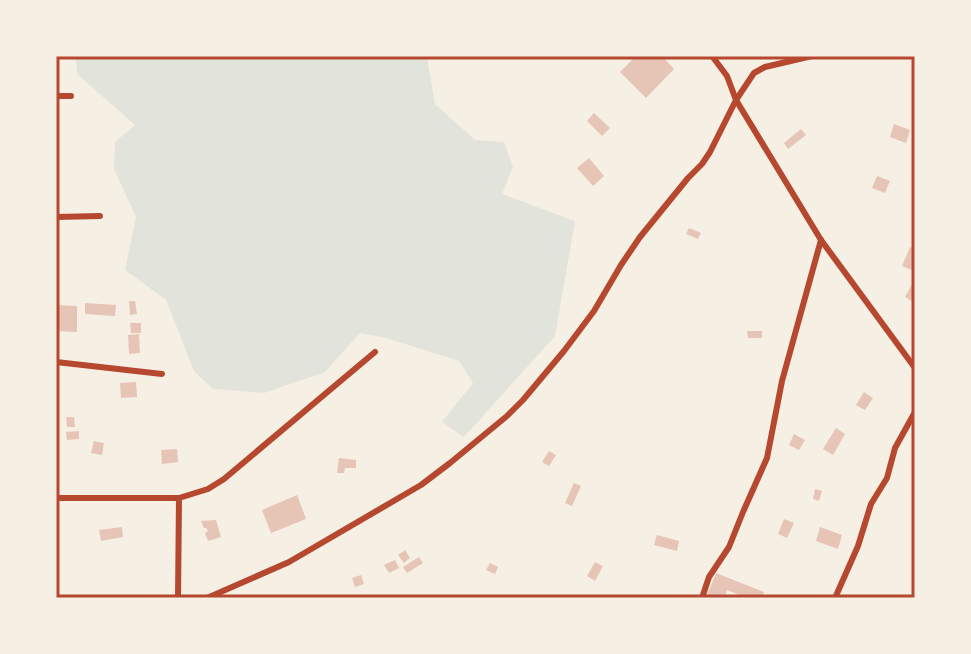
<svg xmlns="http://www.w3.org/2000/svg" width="971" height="654" viewBox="0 0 971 654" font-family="Inter,sans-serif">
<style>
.green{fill:#e2e4dc}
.building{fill:#e6c5b7}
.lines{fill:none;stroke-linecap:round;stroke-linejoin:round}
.minor{stroke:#b5482f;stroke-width:6}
.neatline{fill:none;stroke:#b5482f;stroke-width:3}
</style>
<rect width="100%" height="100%" fill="#f6efe4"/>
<path class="green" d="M76,56H427L435,104L475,140L504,142L513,167L502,194L575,221L555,336L464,437L442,422L473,383L459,361L386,338L360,333L325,372L264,393L213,389L194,371L166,300L125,270L136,217L114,169L115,142L135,125L77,74Z"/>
<g class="building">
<path d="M636,56H662L674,69L646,98L620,72Z"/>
<path d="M594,113L610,128L602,136L587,121Z"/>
<path d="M894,124L910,130L906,143L890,137Z"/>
<path d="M801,129L806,135L788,149L784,143Z"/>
<path d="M589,158L604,176L593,186L577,168Z"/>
<path d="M877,176L890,181L885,193L872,188Z"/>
<path d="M689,228L701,233L698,239L686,234Z"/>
<path d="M910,247L915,249V263L912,270L902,266Z"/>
<path d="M915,279V303L905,297Z"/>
<path d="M129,301H135L137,314L130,315Z"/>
<path d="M85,303L116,305L115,316L85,314Z"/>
<path d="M56,305L77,306V332L56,331Z"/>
<path d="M130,323H141V333H131Z"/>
<path d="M747,331H762V338H748Z"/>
<path d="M139,334L140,353L129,354L128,335Z"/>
<path d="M136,382L137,397L121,398L120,383Z"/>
<path d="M864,392L873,398L865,410L856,405Z"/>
<path d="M66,417H74L75,427H67Z"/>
<path d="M836,428L845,434L833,455L823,449Z"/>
<path d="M79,431V439L67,440L66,432Z"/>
<path d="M794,434L805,440L799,450L789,445Z"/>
<path d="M94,441L104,443L102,455L91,453Z"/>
<path d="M177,449L178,462L162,464L161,450Z"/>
<path d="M549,451L556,455L549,466L542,462Z"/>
<path d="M339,458L356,460V468H345L344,473H337Z"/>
<path d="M574,483L581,486L572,506L565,503Z"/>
<path d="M815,489L822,491L819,501L813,499Z"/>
<path d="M297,495L306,519L271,533L262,510Z"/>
<path d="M784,519L794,523L787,538L778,534Z"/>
<path d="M216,520L221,537L208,541L205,533L208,531L206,528H204L201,521Z"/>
<path d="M122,527L123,537L101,541L99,530Z"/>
<path d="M820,527L842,535L838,549L816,541Z"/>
<path d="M657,535L679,541L677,551L654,545Z"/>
<path d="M405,550L410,558L404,563L398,555Z"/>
<path d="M419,557L423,563L407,573L403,567Z"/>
<path d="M395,560L399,568L389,573L384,565Z"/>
<path d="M595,562L603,566L595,581L587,576Z"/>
<path d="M490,563L498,567L495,574L486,570Z"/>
<path d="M716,573L764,592L761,598H747L727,590L724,598H706Z"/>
<path d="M361,575L364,584L355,587L352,578Z"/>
</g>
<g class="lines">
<g class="minor">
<path d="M712,56L727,76L736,100L821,240L915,368"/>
<path d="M56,96H71"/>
<path d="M56,217L100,216"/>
<path d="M56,362L162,374"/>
<path d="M56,498H179L208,489L224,479L375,352"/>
<path d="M178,598L179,498"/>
<path d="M207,598L289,562L421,485L450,463L507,416L523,400L564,351L594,311L621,265L640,237L688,178L702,164L710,152L736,100L754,73L765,67L812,56"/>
<path d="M702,598L709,577L729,547L743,512L767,458L782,381L821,240"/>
<path d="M835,598L858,546L871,504L887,478L895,448L915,412"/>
</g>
</g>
<rect width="971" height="654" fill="none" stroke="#f6efe4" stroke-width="116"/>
<rect x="58" y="58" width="855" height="538" class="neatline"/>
</svg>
